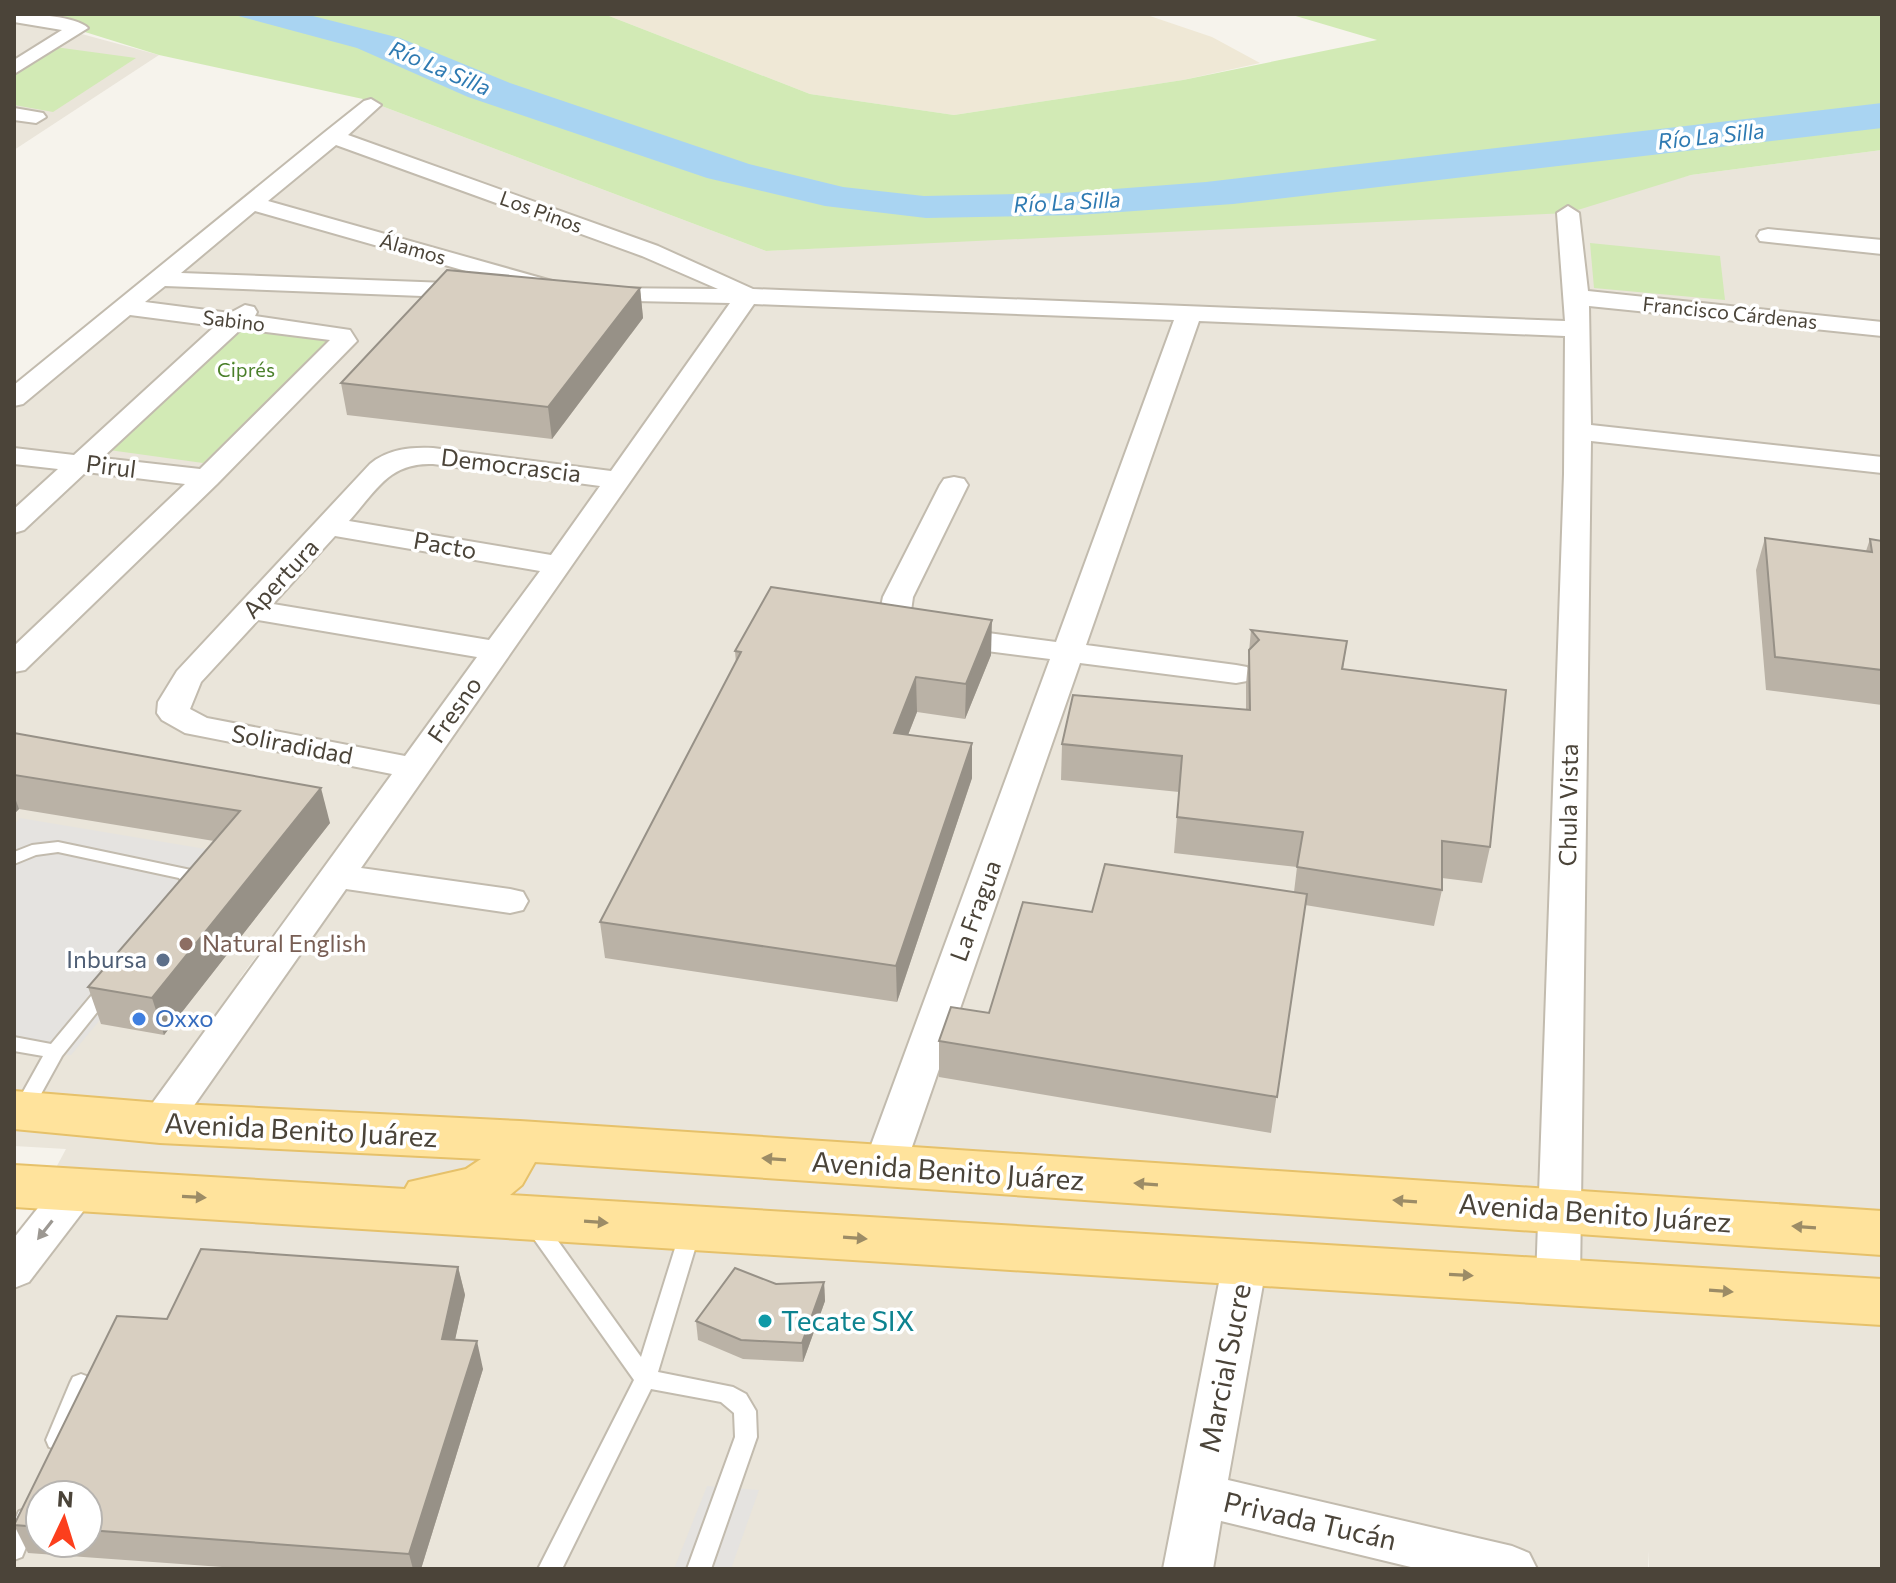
<svg xmlns="http://www.w3.org/2000/svg" width="1896" height="1583" viewBox="0 0 1896 1583" font-family="Commissioner,sans-serif">
<style>
.residential{fill:#eae5da;fill-rule:evenodd}
.education{fill:#efe8d6}
.green{fill:#d2eab5}
.parking{fill:#e5e3e0}
.water{fill:#a9d4f2}
.lines{fill:none;stroke-linecap:round;stroke-linejoin:round}
.lane-casing{stroke:#c2bbae;stroke-width:4}
.street-casing{stroke:#c2bbae;stroke-width:4}
.primary-casing{stroke:#e6c16a;stroke-width:4}
.lane{fill:#fff;fill-rule:evenodd}
.street{fill:#fff;fill-rule:evenodd}
.primary{fill:#ffe39c;fill-rule:evenodd}
.wall{fill:#bab2a6;fill-rule:evenodd}
.shaded-wall{fill:#979187}
.building{fill:#d8cfc1;stroke:#979187;stroke-width:2}
.oneway{fill:#9c8c66}
.oneway2{fill:#9c9892}
.education-dot{fill:#8d6e63;stroke:#fff;stroke-width:3}
.service-dot{fill:#5c6f8a;stroke:#fff;stroke-width:3}
.shop-dot{fill:#3f7fe0;stroke:#fff;stroke-width:3}
.culture-dot{fill:#0f9aa8;stroke:#fff;stroke-width:3}
.labels{text-anchor:middle;stroke-width:7;stroke-linejoin:round;paint-order:stroke}
.far-street-label{font-size:20px;fill:#4b4439;stroke:#fff}
.far-park-label{font-size:20px;fill:#4a7f2a;stroke:#fff}
.far-water-label{font-size:22px;font-style:italic;fill:#2e7ab2;stroke:#fff}
.street-label{font-size:24px;fill:#4b4439;stroke:#fff}
.education-label{font-size:24px;fill:#785e54;stroke:#fff;text-anchor:start}
.service-label{font-size:24px;fill:#4e5e75;stroke:#fff;text-anchor:end}
.shop-label{font-size:24px;fill:#366cbe;stroke:#fff;text-anchor:start}
.near-street-label{font-size:28px;fill:#4b4439;stroke:#fff}
.near-culture-label{font-size:28px;fill:#0d838f;stroke:#fff;text-anchor:start}
</style>
<rect width="100%" height="100%" fill="#f6f3ec"/>
<g class="residential">
<path d="M14,14H23L67,30L159,55L14,150Z"/>
<path d="M363,99L766,251L1561,208L1691,175L1882,150V1569H1649L1648,1551V1569H14V1239L28,1220L66,1149L14,1146V385ZM492,646L241,978H240L407,754ZM40,1495H88V1543H40Z"/>
</g>
<path class="education" d="M604,14H1144L1212,37L1260,63L1183,80L954,115L810,94Z"/>
<g class="green">
<path d="M27,14H604L810,94L954,115L1183,80L1377,40L1289,14H1882V150L1691,175L1568,213L766,251L363,99L159,55Z"/>
<path d="M55,47L136,58L53,112L14,105V72Z"/>
<path d="M1590,243L1720,256L1725,300L1594,288Z"/>
<path d="M237,325L339,336L203,463L109,450Z"/>
</g>
<g class="parking">
<path d="M20,818L236,854L71,1055L14,1050V825Z"/>
<path d="M707,1486L759,1490L731,1569H674Z"/>
</g>
<path class="water" d="M231,14H305L400,38L510,83L749,164L843,187L924,196L1062,193L1206,182L1882,103V128L1233,204L1078,215L926,218L825,206L707,178L468,97L357,48Z"/>
<g class="lines">
<defs>
<g id="lane">
<path d="M58,842L191,870L200,885L194,897L188,899L180,893L184,885L179,878L58,852L36,855L14,864V852L32,845Z"/>
<path d="M108,981L114,983L117,987L114,991L62,1056L30,1114L23,1116L16,1114L14,1108L43,1056L14,1051V1037L51,1044L102,983Z"/>
<path d="M536,1218L543,1220L641,1357L681,1229L684,1223L691,1221L698,1223L701,1229L658,1372L733,1387L746,1394L756,1411L757,1437L711,1569H687L735,1437L734,1413L721,1402L651,1389L562,1569H538L634,1380L529,1232L526,1226L529,1220Z"/>
<path d="M81,1374L89,1377L92,1383L68,1440L65,1447L57,1450L49,1447L46,1440L70,1383L73,1377Z"/>
<path d="M27,1508L35,1511L38,1518L22,1557L14,1560V1522L19,1511Z"/>
</g>
<g id="street">
<path d="M14,14C32,14 76,16 88,28L14,74V60L62,30L14,22Z"/>
<path d="M371,99L381,105L348,135L658,246L753,289L1565,321L1557,213L1568,206L1579,213L1588,291L1882,322V336L1589,306L1591,425L1882,457V473L1591,441L1580,1281L1573,1294L1558,1299L1543,1294L1536,1281L1564,474L1565,336L1199,321L1086,645L1236,665L1247,667L1252,674L1247,681L1236,683L1080,663L905,1167L899,1178L884,1183L869,1178L863,1167L1050,659L932,644L886,631L879,616L883,597L940,485L944,479L954,477L964,479L968,485L913,597L910,618L936,626L1056,642L1174,320L754,304L361,868L510,889L523,892L528,901L523,910L510,913L346,889L174,1134L160,1138L146,1134L140,1123L146,1112L392,774L185,733L162,720L157,713L158,702L177,671L370,464C388,449 410,447 433,448L611,471L730,303L586,300L583,295L586,290L595,288L718,289L642,256L336,145L268,201L559,283L563,288L559,293H543L255,211L181,273L474,284L483,286L486,291L483,296L474,298L165,286L145,302L230,313L245,305L254,307L257,312L255,316L350,330L357,341L217,484L25,670L14,672V646L185,484L86,472L24,530L14,533V509L58,469L14,464V448L74,455L215,326L130,315L23,404L14,406V385L325,132L364,101ZM241,329L330,340L200,469L102,458ZM433,464L441,465L600,486L551,555L349,521C376,491 389,462 433,464ZM335,536L540,571L489,640L273,604ZM258,620L477,657L405,756L207,718L190,709L201,682Z"/>
<path d="M14,108L43,113L46,117L36,123L14,120Z"/>
<path d="M1768,229L1882,240V254L1760,241L1757,236L1760,231Z"/>
<path d="M76,1174L91,1179L97,1190L91,1201L29,1282L14,1288V1238L61,1179Z"/>
<path d="M1245,1245L1260,1250L1267,1262L1228,1480L1512,1546L1529,1553L1537,1569H1419L1221,1521L1213,1569H1163L1223,1262L1230,1250Z"/>
</g>
<path id="primary" d="M14,1091L160,1103L520,1121L1882,1211V1255L535,1162L522,1185L510,1195L1882,1279V1325L14,1207V1165L405,1189L409,1182L466,1169L481,1159L160,1143L14,1129Z"/>
</defs>
<use href="#lane" class="lane-casing"/>
<use href="#street" class="street-casing"/>
<use href="#primary" class="primary-casing"/>
<use href="#lane" class="lane"/>
<use href="#street" class="street"/>
<use href="#primary" class="primary"/>
</g>
<g class="wall">
<path d="M640,288L643,318L552,439L347,415L341,383Z"/>
<path d="M1765,538L1866,551L1870,539L1882,541V705L1766,690L1756,570Z"/>
<path d="M1251,630L1347,641L1343,669L1490,847L1482,883L1442,878V890L1434,926L1305,905L1271,1133L939,1077V1041L989,1013L1092,912L1294,892L1297,867L1174,853L1179,792L1061,780L1062,744L1246,710V684Z"/>
<path d="M735,651L991,655L965,719L917,712L908,735L972,743V778L897,1002L605,958L600,922L736,663Z"/>
<path d="M14,733L330,823L164,1035L101,1024L88,987L214,841L19,809L14,814Z"/>
<path d="M458,1267L465,1295L455,1339L483,1369L421,1569H250L28,1553L14,1525L167,1319ZM40,1495H88V1543H40Z"/>
<path d="M824,1282L825,1301L803,1362L743,1359L698,1340L696,1321Z"/>
</g>
<g class="shaded-wall">
<path d="M640,288L643,318L552,439L548,407Z"/>
<path d="M992,620L991,655L965,719L966,684Z"/>
<path d="M916,677L917,712L895,768L894,733Z"/>
<path d="M972,743V778L897,1002L896,966Z"/>
<path d="M321,788L330,823L164,1035L152,998Z"/>
<path d="M14,795L19,809L14,814Z"/>
<path d="M458,1267L465,1295L449,1367L442,1339Z"/>
<path d="M824,1282L825,1301L803,1362L802,1343Z"/>
<path d="M477,1341L483,1369L421,1569H413L409,1554Z"/>
</g>
<g class="building">
<path d="M447,270L640,288L548,407L341,383Z"/>
<path d="M1765,538L1872,552L1870,539L1882,541V670L1775,657Z"/>
<path d="M771,587L992,620L966,684L916,677L894,733L972,743L896,966L600,922L741,652L735,651Z"/>
<path d="M1251,630L1347,641L1342,669L1506,690L1490,847L1442,841V890L1297,867L1303,832L1177,817L1182,756L1062,744L1073,695L1250,710L1249,650L1259,640Z"/>
<path d="M14,733L321,788L152,998L88,987L240,811L14,775Z"/>
<path d="M1105,864L1307,894L1277,1097L939,1041L951,1007L989,1013L1023,902L1092,912Z"/>
<path d="M201,1249L458,1267L442,1339L477,1341L409,1554L88,1530V1495H40V1527L14,1525L117,1316L167,1319Z"/>
<path d="M735,1268L776,1284L824,1282L802,1343L741,1340L696,1321Z"/>
</g>
<defs><path id="oneway-solid" d="M-6-.8H1V-3.2L6.5 0L1 3.2V.8H-6Z" transform="scale(2)"/></defs>
<g class="oneway">
<use href="#oneway-solid" transform="translate(774 1159) rotate(-176)"/>
<use href="#oneway-solid" transform="translate(1146 1184) rotate(-176)"/>
<use href="#oneway-solid" transform="translate(194 1197) rotate(3)"/>
<use href="#oneway-solid" transform="translate(1405 1201) rotate(-176)"/>
<use href="#oneway-solid" transform="translate(596 1222) rotate(4)"/>
<use href="#oneway-solid" transform="translate(1804 1227) rotate(-176)"/>
<use href="#oneway-solid" transform="translate(855 1238) rotate(4)"/>
<use href="#oneway-solid" transform="translate(1461 1275) rotate(3)"/>
<use href="#oneway-solid" transform="translate(1721 1291) rotate(4)"/>
</g>
<use class="oneway2" href="#oneway-solid" transform="translate(45 1230) rotate(128)"/>
<circle class="education-dot" cx="186" cy="944" r="8"/>
<circle class="service-dot" cx="163" cy="960" r="8"/>
<circle class="shop-dot" cx="139" cy="1019" r="8"/>
<circle class="culture-dot" cx="765" cy="1321" r="8"/>
<g class="labels">
<g class="far-street-label">
<text transform="translate(541 212) rotate(20)" y="7">Los Pinos</text>
<text transform="translate(413 249) rotate(16)" y="7">Álamos</text>
<text transform="translate(1730 313) rotate(6)" y="7">Francisco Cárdenas</text>
<text transform="translate(234 321) rotate(7)" y="7">Sabino</text>
</g>
<g class="far-park-label">
<text x="246" y="377">Ciprés</text>
</g>
<g class="far-water-label">
<text transform="translate(440 68) rotate(23)" y="8">Río La Silla</text>
<text transform="translate(1711 136) rotate(-6)" y="8">Río La Silla</text>
<text transform="translate(1067 202) rotate(-3)" y="8">Río La Silla</text>
</g>
<g class="street-label">
<text transform="translate(511 466) rotate(7)" y="8">Democrascia</text>
<text transform="translate(111 467) rotate(7)" y="8">Pirul</text>
<text transform="translate(445 546) rotate(10)" y="8">Pacto</text>
<text transform="translate(281 579) rotate(-47)" y="8">Apertura</text>
<text transform="translate(455 710) rotate(-55)" y="8">Fresno</text>
<text transform="translate(292 745) rotate(11)" y="8">Soliradidad</text>
<text transform="translate(1569 805) rotate(-89)" y="8">Chula Vista</text>
<text transform="translate(976 911) rotate(-70)" y="8">La Fragua</text>
</g>
<g class="education-label">
<text x="202" y="952">Natural English</text>
</g>
<g class="service-label">
<text x="147" y="968">Inbursa</text>
</g>
<g class="shop-label">
<text x="155" y="1027">Oxxo</text>
</g>
<g class="near-street-label">
<text transform="translate(301 1130) rotate(3)" y="10">Avenida Benito Juárez</text>
<text transform="translate(948 1171) rotate(4)" y="10">Avenida Benito Juárez</text>
<text transform="translate(1595 1213) rotate(4)" y="10">Avenida Benito Juárez</text>
<text transform="translate(1225 1368) rotate(-79)" y="10">Marcial Sucre</text>
<text transform="translate(1310 1521) rotate(13)" y="10">Privada Tucán</text>
</g>
<g class="near-culture-label">
<text x="781" y="1331">Tecate SIX</text>
</g>
</g>
<rect width="1896" height="1583" fill="none" stroke="#4b4439" stroke-width="32"/>
<g transform="translate(64 1519) rotate(4)"><circle r="38" fill="#ffffff" stroke="#b7b4b0" stroke-width="2"/>
<path d="M0-6L14 30L0 20L-14 30Z" fill="#fc3f1d"/>
<text y="-12" font-size="22" font-weight="bold" text-anchor="middle" fill="#4b4439">N</text>
</g>
</svg>
